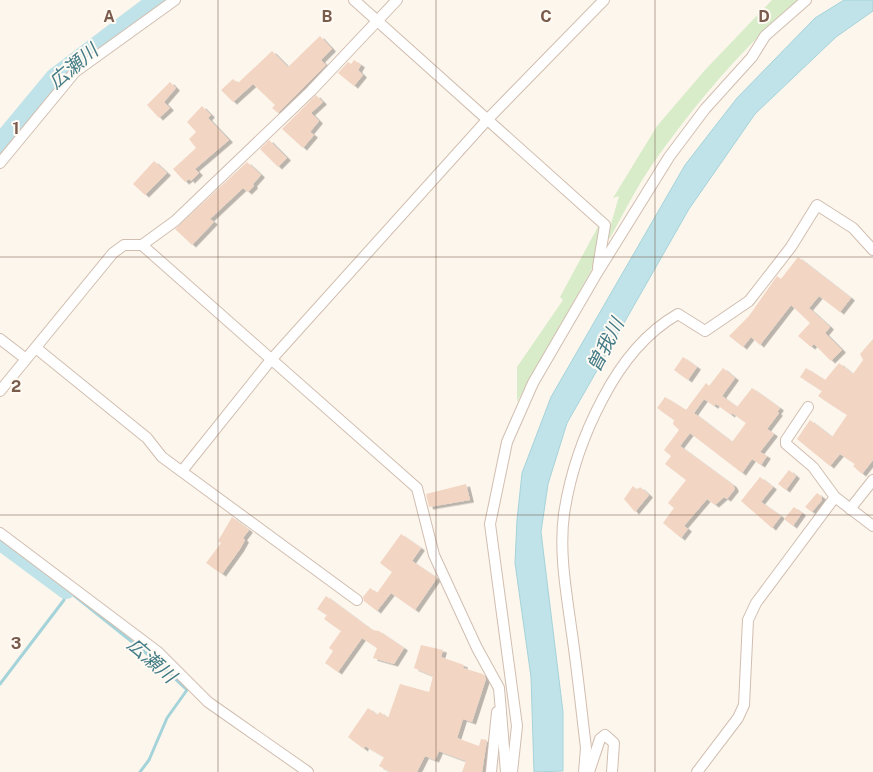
<svg xmlns="http://www.w3.org/2000/svg" width="873" height="772" viewBox="0 0 873 772" font-family="'Public Sans','Noto Sans JP',sans-serif">
<style>
.green{fill:#d8ecc9}
.water{fill:#bfe3e8;stroke:#a5d3da}
.lines{fill:none;stroke-linecap:round;stroke-linejoin:round}
.stream{stroke:#a5d3da;stroke-width:3}
.river{stroke:#bfe3e8;stroke-width:20}
.building{fill:#f3d5c3;fill-rule:evenodd;filter:url(#shadow)}
.minor-casing{stroke:#d1beb0;stroke-width:12}
.minor{stroke:#fff;stroke-width:10}
.grid{fill:none;stroke:#7a5c4d;stroke-width:1;stroke-opacity:0.55}
.labels{text-anchor:middle;stroke-width:4;stroke-linejoin:round;paint-order:stroke}
.water-label{font-size:19px;font-style:italic;fill:#437c86;stroke:#fffaf3}
.grid-label{font-size:16px;text-anchor:middle;font-weight:bold;fill:#7a5c4d;stroke:#fffaf3;stroke-width:4;stroke-linejoin:round;paint-order:stroke}
</style>
<defs>
<filter id="shadow"><feDropShadow dx="4" dy="2.5" stdDeviation="0" flood-color="#0004"/></filter>
</defs>
<rect width="100%" height="100%" fill="#fdf6ec"/>
<g class="green">
<path d="M772,0H798C743,47 696,103 654,162C637,186 624,213 610,238H607L619,196L613,198L657,126L705,70Z"/>
<path d="M600,223L599,249L591,271L517,402V367L563,300L560,297Z"/>
</g>
<path class="water" d="M844,0H873V11L836,37L755,114L689,209L567,423L548,484L541,532L563,712V771L534,772L531,677L515,563L517,520L522,473L551,397L685,165L737,98L815,18Z"/>
<g class="lines">
<path class="stream" d="M0,684L64,600L66,589L156,661L187,690L167,718L149,760L140,772"/>
<g class="river">
<path d="M0,144L55,78L158,0"/>
<path d="M0,540L66,589"/>
</g>
</g>
<g class="building">
<path d="M320,36L332,49L321,60L326,65L278,113L272,108L275,105L253,84L233,102L221,90L233,79L238,83L272,51L288,67Z"/>
<path d="M354,60L361,65L358,70L363,75L354,86L338,73L348,62L351,64Z"/>
<path d="M170,82L176,88L164,102L170,108L159,118L147,105Z"/>
<path d="M316,95L323,102L311,113L319,121L310,132L314,135L303,148L282,129Z"/>
<path d="M202,106L211,115L208,118L229,140L195,169L199,173L191,181L189,179L185,182L173,169L196,148L189,139L196,132L187,122Z"/>
<path d="M269,140L287,158L278,167L260,149Z"/>
<path d="M154,161L167,173L145,195L133,184Z"/>
<path d="M247,162L261,175L253,184L254,186L248,192L243,188L210,219L214,222L192,245L175,229Z"/>
<path d="M798,257L851,298L840,312L819,296L809,308L830,327L825,333L842,350L831,361L814,344L811,347L798,336L810,323L791,305L760,345L751,337L743,347L729,336L749,316L777,276L781,279Z"/>
<path d="M873,339V460L862,474L853,466L855,464L840,454L830,466L797,439L810,420L832,437L847,415L818,396L822,391L800,377L806,368L825,380L839,363L853,374L863,360L860,354Z"/>
<path d="M683,357L697,367L688,380L674,370Z"/>
<path d="M723,368L735,378L722,396L737,407L752,388L780,408L777,412L779,413L767,429L774,434L760,452L767,456L761,465L752,459L742,473L690,433L680,446L733,485L735,489L727,499L724,497L715,505L707,499L684,526L688,529L681,538L663,523L674,508L668,503L686,480L665,464L671,456L664,450L679,430L673,424L674,420L657,408L665,397L686,410L706,383L709,386ZM704,399L714,406L716,404L731,415L732,413L746,423L732,442L694,413Z"/>
<path d="M789,470L796,476L786,490L778,484Z"/>
<path d="M760,477L773,487L761,502L781,516L772,528L741,501Z"/>
<path d="M466,484L470,500L429,507L426,494Z"/>
<path d="M633,486L637,490L640,487L649,495L635,512L624,499Z"/>
<path d="M817,493L822,497V500L812,512L805,507Z"/>
<path d="M794,507L802,513L793,526L784,519Z"/>
<path d="M232,517L249,530L243,538L245,540L240,549L222,574L206,563L221,543L218,541Z"/>
<path d="M401,534L421,548L412,561L437,578L415,610L391,593L377,611L364,601L363,597L370,588L377,593L392,572L380,563Z"/>
<path d="M326,596L372,630L379,631L404,648L394,664L373,658L377,648L362,638L338,672L325,663L333,651L329,648L341,631L324,619L327,615L317,609Z"/>
<path d="M421,645L443,650L441,657L464,665L463,668L483,674L486,679L472,722L463,719L457,738L479,746L481,739L487,740L482,772H462L466,761L439,751L435,760L425,756L417,772H391L379,766L384,757L365,746L364,749L348,737L368,708L377,715L380,712L388,718L400,684L429,692L433,676L414,668Z"/>
</g>
<g class="lines">
<defs>
<g id="minor">
<path d="M354,0L605,225L598,267"/>
<path d="M0,163L75,72L175,0"/>
<path d="M142,245L175,221L311,91L397,0"/>
<path d="M0,339L26,359"/>
<path d="M36,348L147,438L162,457L357,600"/>
<path d="M0,391L113,253L124,245H142L417,488L434,555L477,648L499,688L506,772"/>
<path d="M808,407L786,440V444L813,467L835,497L873,526"/>
<path d="M182,471L270,361L487,120L604,0"/>
<path d="M850,509L873,480"/>
<path d="M0,533L158,652L208,702L308,772"/>
<path d="M491,772L497,712"/>
<path d="M512,772L517,726L490,524L507,442L533,383L597,273L669,157L705,109L752,57L765,36L806,0"/>
<path d="M584,772L586,748C581,707 577,667 571,627C566,590 559,552 564,514C570,474 583,436 602,400C620,365 643,334 678,314L705,331L749,301L791,247L817,205L853,228L873,250"/>
<path d="M589,772L600,739L605,735L614,743L612,772"/>
<path d="M697,772L738,718L744,705L748,620L756,603L835,497"/>
</g>
</defs>
<use href="#minor" class="minor-casing"/>
<use href="#minor" class="minor"/>
</g>
<path class="grid" d="M218,0V772M436,0V772M655,0V772M0,257H873M0,515H873"/>
<g class="labels">
<g class="water-label">
<text transform="translate(73 66) rotate(-40)" y="7">広瀬川</text>
<text transform="translate(605 345) rotate(-63)" y="7">曽我川</text>
<text transform="translate(152 660) rotate(41)" y="7">広瀬川</text>
</g>
</g>
<g class="grid-label">
<text x="109" y="22">A</text>
<text x="327" y="22">B</text>
<text x="546" y="22">C</text>
<text x="764" y="22">D</text>
<text x="16" y="134">1</text>
<text x="16" y="392">2</text>
<text x="16" y="649">3</text>
</g>
</svg>
